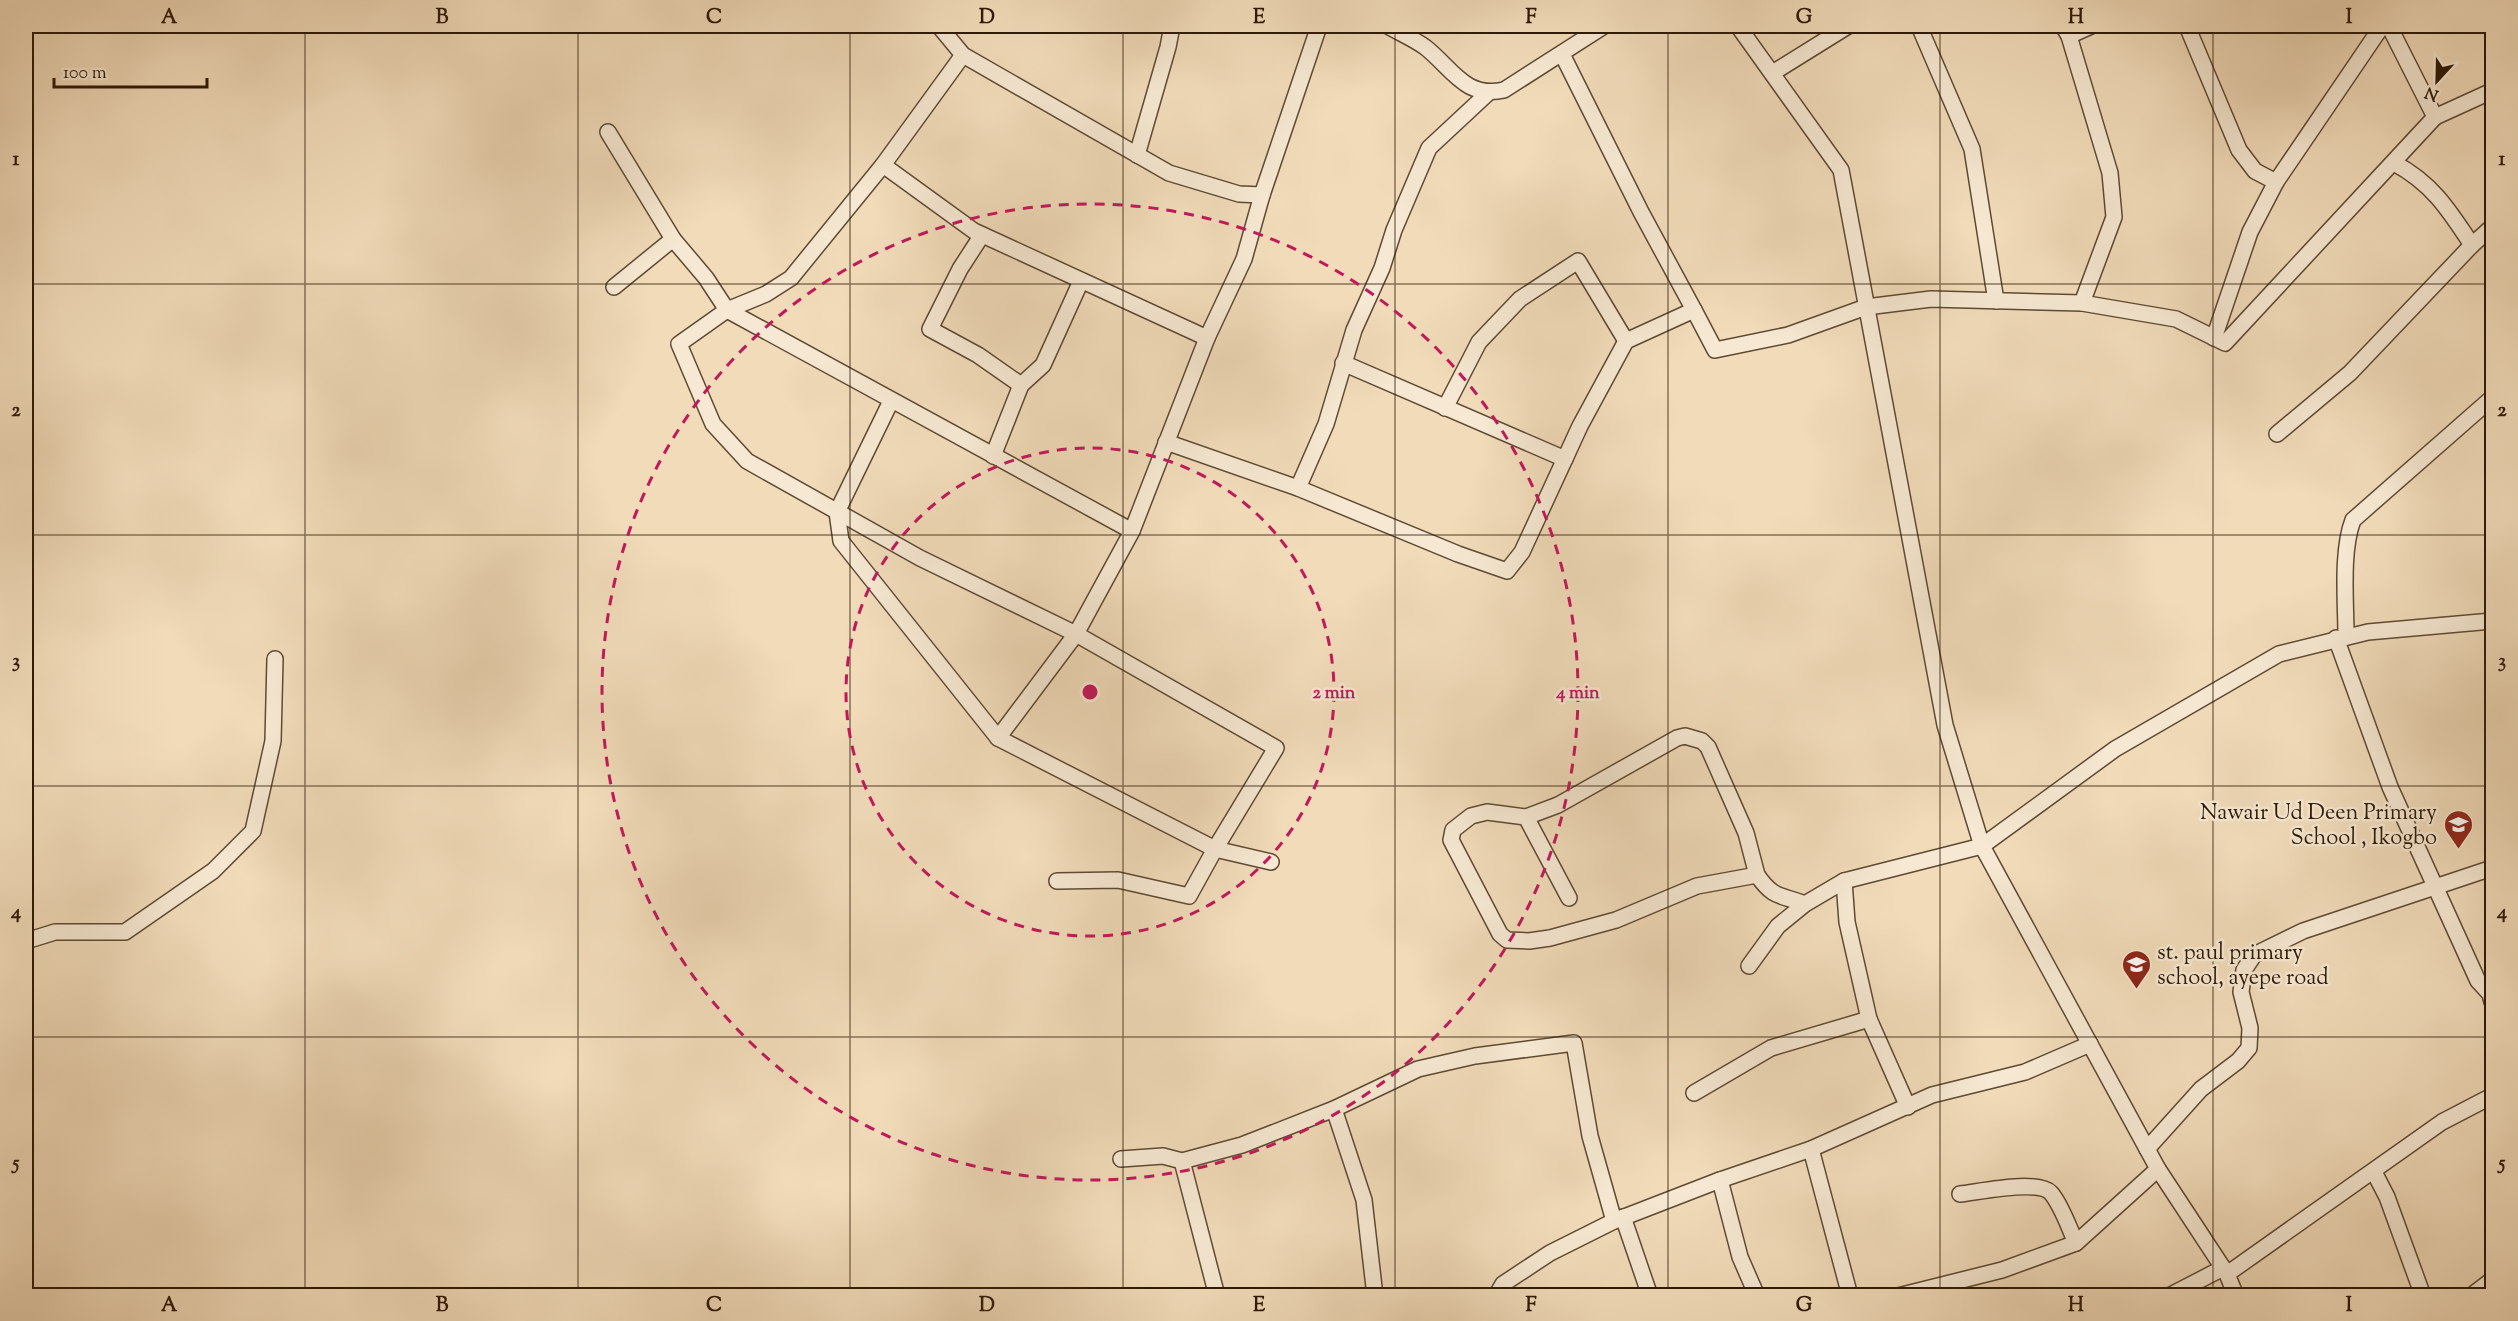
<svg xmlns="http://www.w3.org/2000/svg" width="2518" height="1321" viewBox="0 0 2518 1321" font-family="'Sorts Mill Goudy',serif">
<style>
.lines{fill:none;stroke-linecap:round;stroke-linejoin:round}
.minor-casing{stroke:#5e4a33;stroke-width:18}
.minor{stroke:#f6e8d2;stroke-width:15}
.grid{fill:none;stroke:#2d1906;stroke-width:1.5;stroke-opacity:0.55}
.ring{fill:none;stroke:#c2185b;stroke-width:3;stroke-dasharray:10 8}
.labels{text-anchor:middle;stroke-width:5;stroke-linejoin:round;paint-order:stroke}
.poi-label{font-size:22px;fill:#2d1906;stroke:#f6e8d2;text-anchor:end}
.centre{fill:#c2185b;stroke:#f6e8d2;stroke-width:3}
.ring-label{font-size:18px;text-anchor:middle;font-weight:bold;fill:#c2185b;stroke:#f6e8d2;stroke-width:5;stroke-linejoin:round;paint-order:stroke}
.neatline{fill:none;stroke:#2d1906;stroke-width:2}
.grid-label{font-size:20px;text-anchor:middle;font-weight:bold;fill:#2d1906}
</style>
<rect width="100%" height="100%" fill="#f1dbb9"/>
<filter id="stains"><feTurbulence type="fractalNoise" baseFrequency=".00333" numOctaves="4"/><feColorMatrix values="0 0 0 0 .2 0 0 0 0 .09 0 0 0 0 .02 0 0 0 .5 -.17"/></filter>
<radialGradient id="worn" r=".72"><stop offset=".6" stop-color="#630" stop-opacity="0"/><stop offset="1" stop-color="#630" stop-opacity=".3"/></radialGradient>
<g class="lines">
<defs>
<g id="minor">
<path d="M939,26L963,55L1169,173L1239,194L1262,195L1319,26"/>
<path d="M1388,26C1400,33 1414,39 1425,47C1452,68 1465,99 1504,90L1604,26"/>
<path d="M1738,26L1841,170L1945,725L1982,846L2158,1169L2227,1274L2236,1296"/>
<path d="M1919,26L1972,149L1996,301"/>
<path d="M2063,26L2069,36L2110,173L2114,217L2082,303"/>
<path d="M2187,26L2239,150L2255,171L2276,182"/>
<path d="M2389,26L2435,117L2492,91"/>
<path d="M2069,36L2091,26"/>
<path d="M1562,54L1641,212L1694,310"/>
<path d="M963,55L883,165L791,278L766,294L727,310L679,344L713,424L747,461L920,558L1076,634L1276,748L1215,849L1189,896L1118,880L1057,881"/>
<path d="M1774,72L1848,26"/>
<path d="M608,132L673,239L706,278L727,310L1132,531L1207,338L1244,259L1262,195"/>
<path d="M1137,155L1168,47L1172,26"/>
<path d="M883,165L974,231L1207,338"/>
<path d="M982,235L960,269L930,329L978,355L1021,385L1043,365L1081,281"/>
<path d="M2472,245L2492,227"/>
<path d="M614,287L673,239"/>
<path d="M2214,338L2250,232L2276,182L2382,26"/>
<path d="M1343,363L1565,459"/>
<path d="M891,401L837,512L841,541L998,738L1215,849L1271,862"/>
<path d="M1445,408L1479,342L1520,299L1578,261L1626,341"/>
<path d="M2277,434L2350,373L2472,245C2449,210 2432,183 2394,163"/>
<path d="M1166,442L1298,488L1326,424L1354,330L1382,268L1394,230L1429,148L1487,94"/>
<path d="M993,456L1021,385"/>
<path d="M1298,488L1458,554L1507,571L1522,552L1580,426L1626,341L1694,310L1715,350L1788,335L1866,307L1931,299L2082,303L2176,319L2225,343L2435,117"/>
<path d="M2346,636C2346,602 2341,551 2353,520L2492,398"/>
<path d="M2336,638L2390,787L2478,981L2490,994L2492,1002"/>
<path d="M1685,736L1702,741L1708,747L1746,833L1757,875L1697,886L1616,920L1550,938L1529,941L1507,940L1500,934L1451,840L1453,830L1471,816L1487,812L1526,817L1558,805L1677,738Z"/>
<path d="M998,738L1076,634L1132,531"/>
<path d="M1526,817L1569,898"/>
<path d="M1757,875C1774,899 1779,894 1805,904"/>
<path d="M1844,881L1847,922L1869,1019L1908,1107"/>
<path d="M26,941L55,932H125L213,871L253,831L273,741L275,659"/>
<path d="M1749,966L1778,926L1805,904L1844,881L1982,846L2115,749L2279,654L2368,632L2492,621"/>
<path d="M1694,1093L1771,1048L1869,1019"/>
<path d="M1334,1109L1364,1200L1375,1296"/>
<path d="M1811,1149L1850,1296"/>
<path d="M2147,1149L2201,1089L2238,1061L2249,1048L2250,1028L2241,992L2244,970L2254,955L2303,931L2492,868"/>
<path d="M1121,1159L1163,1156L1182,1161"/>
<path d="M2374,1172L2387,1197L2423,1296"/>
<path d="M1720,1180L1740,1257L1757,1296"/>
<path d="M1960,1194C1979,1192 2038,1179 2051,1193C2062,1206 2069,1228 2076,1243"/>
<path d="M1623,1217L1650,1296"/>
<path d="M2227,1274L2442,1122L2492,1096"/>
<path d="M1217,1296L1182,1161L1242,1145L1334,1109L1418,1069L1475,1056L1574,1043L1590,1136L1614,1221"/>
<path d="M1496,1296L1503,1284L1550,1253L1614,1221L1720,1180L1811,1149L1932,1095L2025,1072L2090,1044"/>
<path d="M1898,1296L2002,1270L2076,1243L2158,1169"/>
<path d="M2169,1296L2223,1268"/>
<path d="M2471,1296L2492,1280"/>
</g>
</defs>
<use href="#minor" class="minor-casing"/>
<use href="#minor" class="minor"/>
</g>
<path class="grid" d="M305,26V1296M578,26V1296M850,26V1296M1123,26V1296M1395,26V1296M1668,26V1296M1940,26V1296M2213,26V1296M26,284H2492M26,535H2492M26,786H2492M26,1037H2492"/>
<g class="ring">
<circle cx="1090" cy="692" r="244"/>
<circle cx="1090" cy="692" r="488"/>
</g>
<defs>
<symbol id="school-pin" viewBox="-11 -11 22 30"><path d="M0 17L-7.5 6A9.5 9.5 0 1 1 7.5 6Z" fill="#8f2418" stroke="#f6e8d2"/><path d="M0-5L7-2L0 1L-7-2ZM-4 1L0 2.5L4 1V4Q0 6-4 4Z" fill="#fff"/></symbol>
</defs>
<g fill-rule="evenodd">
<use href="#school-pin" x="2442" y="808" width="33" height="45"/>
<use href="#school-pin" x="2120" y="948" width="33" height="45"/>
</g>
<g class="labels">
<g class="poi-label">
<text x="2437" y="819">Nawair Ud Deen Primary<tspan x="2437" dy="25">School , Ikogbo</tspan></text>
<text x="2157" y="959" text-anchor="start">st. paul primary<tspan x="2157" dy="25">school, ayepe road</tspan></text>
</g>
</g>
<circle cx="1090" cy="692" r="9" class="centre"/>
<g class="ring-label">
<text x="1334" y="698">2 min</text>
<text x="1578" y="698">4 min</text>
</g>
<rect width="2518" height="1321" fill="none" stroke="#f1dbb9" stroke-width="66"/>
<g transform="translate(2437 81) rotate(202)" stroke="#f6e8d2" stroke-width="4.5" paint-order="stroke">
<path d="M0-4.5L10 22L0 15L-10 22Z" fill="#2d1906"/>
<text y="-9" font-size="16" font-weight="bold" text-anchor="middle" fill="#2d1906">N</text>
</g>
<path d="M54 78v9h153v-9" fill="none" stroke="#2d1906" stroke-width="3"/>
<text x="63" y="78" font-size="18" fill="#2d1906" stroke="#f6e8d2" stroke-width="4.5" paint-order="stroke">100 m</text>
<rect x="33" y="33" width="2452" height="1255" class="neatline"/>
<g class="grid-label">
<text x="169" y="23">A</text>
<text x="442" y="23">B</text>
<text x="714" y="23">C</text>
<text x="987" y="23">D</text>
<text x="1259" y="23">E</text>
<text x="1531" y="23">F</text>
<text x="1804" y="23">G</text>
<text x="2076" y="23">H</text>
<text x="2349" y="23">I</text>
<text x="16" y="165">1</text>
<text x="2502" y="165">1</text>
<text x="16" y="416">2</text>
<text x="2502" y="416">2</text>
<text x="16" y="667">3</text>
<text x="2502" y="667">3</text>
<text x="16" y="918">4</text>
<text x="2502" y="918">4</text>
<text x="16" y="1169">5</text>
<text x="2502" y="1169">5</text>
<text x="169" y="1311">A</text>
<text x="442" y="1311">B</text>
<text x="714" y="1311">C</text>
<text x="987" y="1311">D</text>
<text x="1259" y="1311">E</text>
<text x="1531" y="1311">F</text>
<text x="1804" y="1311">G</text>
<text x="2076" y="1311">H</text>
<text x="2349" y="1311">I</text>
</g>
<rect width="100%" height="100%" filter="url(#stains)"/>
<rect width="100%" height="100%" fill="url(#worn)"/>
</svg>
